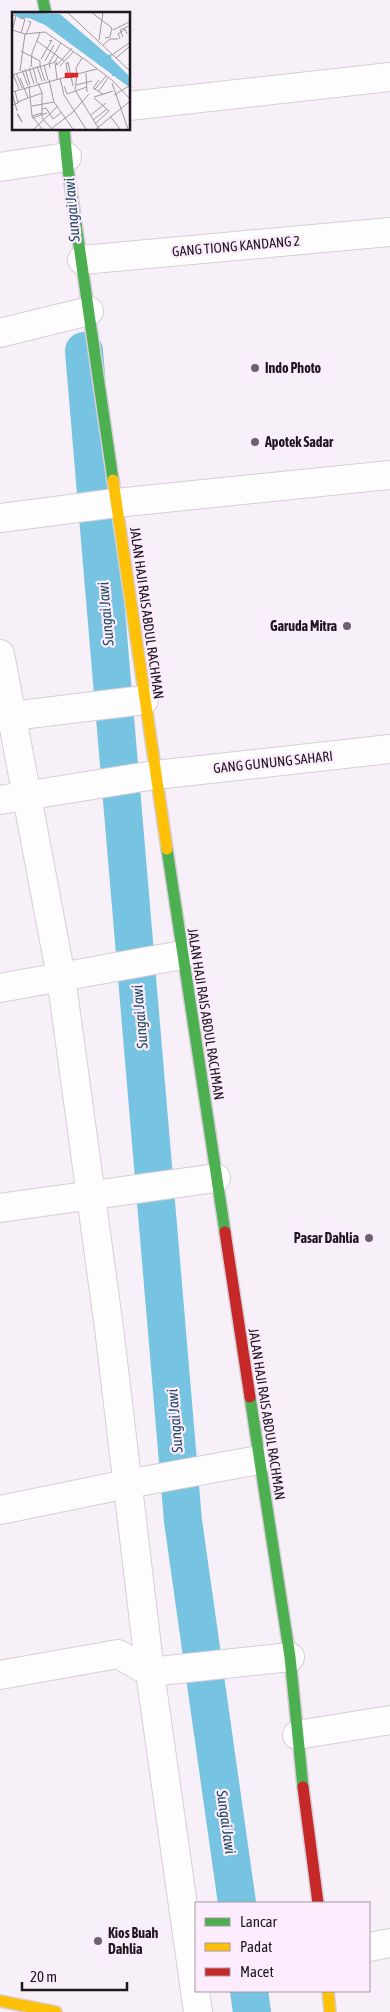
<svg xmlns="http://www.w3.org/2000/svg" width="390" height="2012" viewBox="0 0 390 2012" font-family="'Asap Condensed',sans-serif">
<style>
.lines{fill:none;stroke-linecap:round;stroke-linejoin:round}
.canal{stroke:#76c4e2;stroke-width:38}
.street-casing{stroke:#d6ced6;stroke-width:30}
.fast-casing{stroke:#d6ced6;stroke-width:14}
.slow-casing{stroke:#d6ced6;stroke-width:14}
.jam-casing{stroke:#d6ced6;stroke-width:14}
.street{stroke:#fefdfe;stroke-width:28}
.fast{stroke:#4caf50;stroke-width:11}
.slow{stroke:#ffc107;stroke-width:11}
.jam{stroke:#c62828;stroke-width:11}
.poi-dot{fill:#6a636b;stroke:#fcecfd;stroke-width:2}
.labels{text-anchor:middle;stroke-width:4.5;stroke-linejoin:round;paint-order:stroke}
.street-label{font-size:14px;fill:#1e171e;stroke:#fcecfd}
.poi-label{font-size:14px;font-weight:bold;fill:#1e171e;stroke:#fcecfd;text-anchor:start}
.water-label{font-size:15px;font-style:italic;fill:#1b4a5b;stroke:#fcecfd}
.inset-river{fill:none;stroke:#76c4e2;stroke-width:2.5}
.inset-road{fill:none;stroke:#a199a1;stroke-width:1}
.view{fill:#d62828;fill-opacity:0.15;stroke:#d62828;stroke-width:2.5}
.inset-edge{fill:none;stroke:#1e171e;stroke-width:2.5}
</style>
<rect width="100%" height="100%" fill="#f8f0f9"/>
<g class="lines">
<g class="canal">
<path d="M84,351L183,1521L237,1903"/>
<path d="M249,1991L252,2012"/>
</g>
<defs>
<g id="street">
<path d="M129,106L390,77"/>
<path d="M0,167L67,157"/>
<path d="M82,260L390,232"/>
<path d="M0,333L89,311"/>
<path d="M0,518L116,503L390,475"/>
<path d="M0,654L61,977L109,1328L150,1672L198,2012"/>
<path d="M12,716L144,700"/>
<path d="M0,800L155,775L390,749"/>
<path d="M0,988L182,955"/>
<path d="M0,1208L216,1178"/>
<path d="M0,1510L127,1484L259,1460"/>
<path d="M0,1675L118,1654L150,1672L290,1657"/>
<path d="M297,1735L390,1720"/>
<path d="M369,1947L390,1943"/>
</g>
<g id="fast">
<path d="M43,0L46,14"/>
<path d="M64,129L68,169L113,480"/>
<path d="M167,849L225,1232"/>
<path d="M250,1397L290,1657L303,1787"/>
</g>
<g id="slow">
<path d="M113,480L167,849"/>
<path d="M328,1991L330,2012"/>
<path d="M0,2001L56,2012"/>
</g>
<g id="jam">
<path d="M225,1232L250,1397"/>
<path d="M303,1787L318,1903"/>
</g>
</defs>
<use href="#street" class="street-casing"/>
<use href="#fast" class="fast-casing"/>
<use href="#slow" class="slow-casing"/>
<use href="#jam" class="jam-casing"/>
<use href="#street" class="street"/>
<use href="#fast" class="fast"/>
<use href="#slow" class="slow"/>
<use href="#jam" class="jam"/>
</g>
<g class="poi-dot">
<circle cx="255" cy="368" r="5"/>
<circle cx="255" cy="442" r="5"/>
<circle cx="347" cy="626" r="5"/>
<circle cx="369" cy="1238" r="5"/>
<circle cx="98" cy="1941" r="5"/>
</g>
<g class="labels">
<g class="street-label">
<text transform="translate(236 246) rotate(-5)" y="5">GANG TIONG KANDANG 2</text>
<text transform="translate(147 613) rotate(82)" y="5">JALAN HAJI RAIS ABDUL RACHMAN</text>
<text transform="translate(273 762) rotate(-6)" y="5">GANG GUNUNG SAHARI</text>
<text transform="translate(206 1014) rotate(81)" y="5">JALAN HAJI RAIS ABDUL RACHMAN</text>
<text transform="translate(267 1414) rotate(81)" y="5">JALAN HAJI RAIS ABDUL RACHMAN</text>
</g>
<g class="poi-label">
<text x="265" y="373">Indo Photo</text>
<text x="265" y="447">Apotek Sadar</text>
<text x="337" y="631" text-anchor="end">Garuda Mitra</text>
<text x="359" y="1243" text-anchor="end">Pasar Dahlia</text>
<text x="108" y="1938">Kios Buah<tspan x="108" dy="16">Dahlia</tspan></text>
</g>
<g class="water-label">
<text transform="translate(72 210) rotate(-95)" y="5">Sungai Jawi</text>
<text transform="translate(106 614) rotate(-95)" y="5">Sungai Jawi</text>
<text transform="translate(140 1017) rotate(-95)" y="5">Sungai Jawi</text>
<text transform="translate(175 1421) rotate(-95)" y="5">Sungai Jawi</text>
<text transform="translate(226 1822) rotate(82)" y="5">Sungai Jawi</text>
</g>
</g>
<g transform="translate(12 12)">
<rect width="118" height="118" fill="#f8f0f9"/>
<path d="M0,0L48,2L96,43L100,42L99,46L117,64V75L33,13L17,6H7Z" fill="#76c4e2"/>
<path class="inset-river" d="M10,0L46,15L101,60V64M16,0L47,14L97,56M21,0L48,13L96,54M24,0L48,12"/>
<path class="inset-road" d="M55,0L117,58M79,0L100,16L98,25L93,26M0,3L4,4L0,19M8,6L13,7L9,21M0,18L13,22L33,20L75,49M101,18L117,10M14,22L19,10L16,9M111,25L108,18L117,14M108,27L106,22L113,17L115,22M87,28L91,0M25,29L52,49M91,33L98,27H106M9,39L28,49V54M100,43L117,31M104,46L117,35M29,47L40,28L37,29M33,49L42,33M75,49L100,68M44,50L45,53L60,36M56,50L61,74M43,51L45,67M32,53L36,68M25,54L30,69M28,54L33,69M48,54L61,40M19,55L20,41L28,21M21,55L25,71M17,56L22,72M38,56L37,51L49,31M13,57L18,73M85,57L65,62L63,78L87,117M10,58L16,74M8,59L13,22M4,61L10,76M74,61L75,80M1,62L7,77M65,62L64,56L70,46M0,63L43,50L46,44M56,64L54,51H56M8,66L16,86M48,66L52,83L74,117M37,68L42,90L61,117M87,68L81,76L91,82M100,68L117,86M26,71L30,81V106L40,117M100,71L116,117M64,73L80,69M17,74L20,104M52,74L55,82L75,75M83,77L94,64M87,79L96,66M0,80L65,62M0,80L5,99M102,83L117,74M82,85L101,79M82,86L97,99M5,90L30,81M0,93L6,91L3,79M20,94L42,90M30,97L34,96L41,107L50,100M5,102L10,110L6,102M79,103L94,91M98,104L108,117M20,106L35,101M81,108L95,97M83,112L97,99M22,117L46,94M30,117L20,104L30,101M39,117L61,100L77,82M84,117L117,90"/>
<path class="view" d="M54,62H65V64L54,65Z"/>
<rect width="118" height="118" class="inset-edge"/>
</g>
<rect x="195" y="1902" width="175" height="90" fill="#fcecfd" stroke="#a397a4"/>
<rect x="205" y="1918" width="25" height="8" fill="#4caf50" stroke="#a397a4"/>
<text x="240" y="1927" font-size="15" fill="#1e171e">Lancar</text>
<rect x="205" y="1943" width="25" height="8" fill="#ffc107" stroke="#a397a4"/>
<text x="240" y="1952" font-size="15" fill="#1e171e">Padat</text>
<rect x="205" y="1968" width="25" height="8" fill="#c62828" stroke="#a397a4"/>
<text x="240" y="1977" font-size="15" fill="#1e171e">Macet</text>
<path d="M22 1982v8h105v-8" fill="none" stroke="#1e171e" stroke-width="2.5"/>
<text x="30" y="1982" font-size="15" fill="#1e171e" stroke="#fcecfd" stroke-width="4" paint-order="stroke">20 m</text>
</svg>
